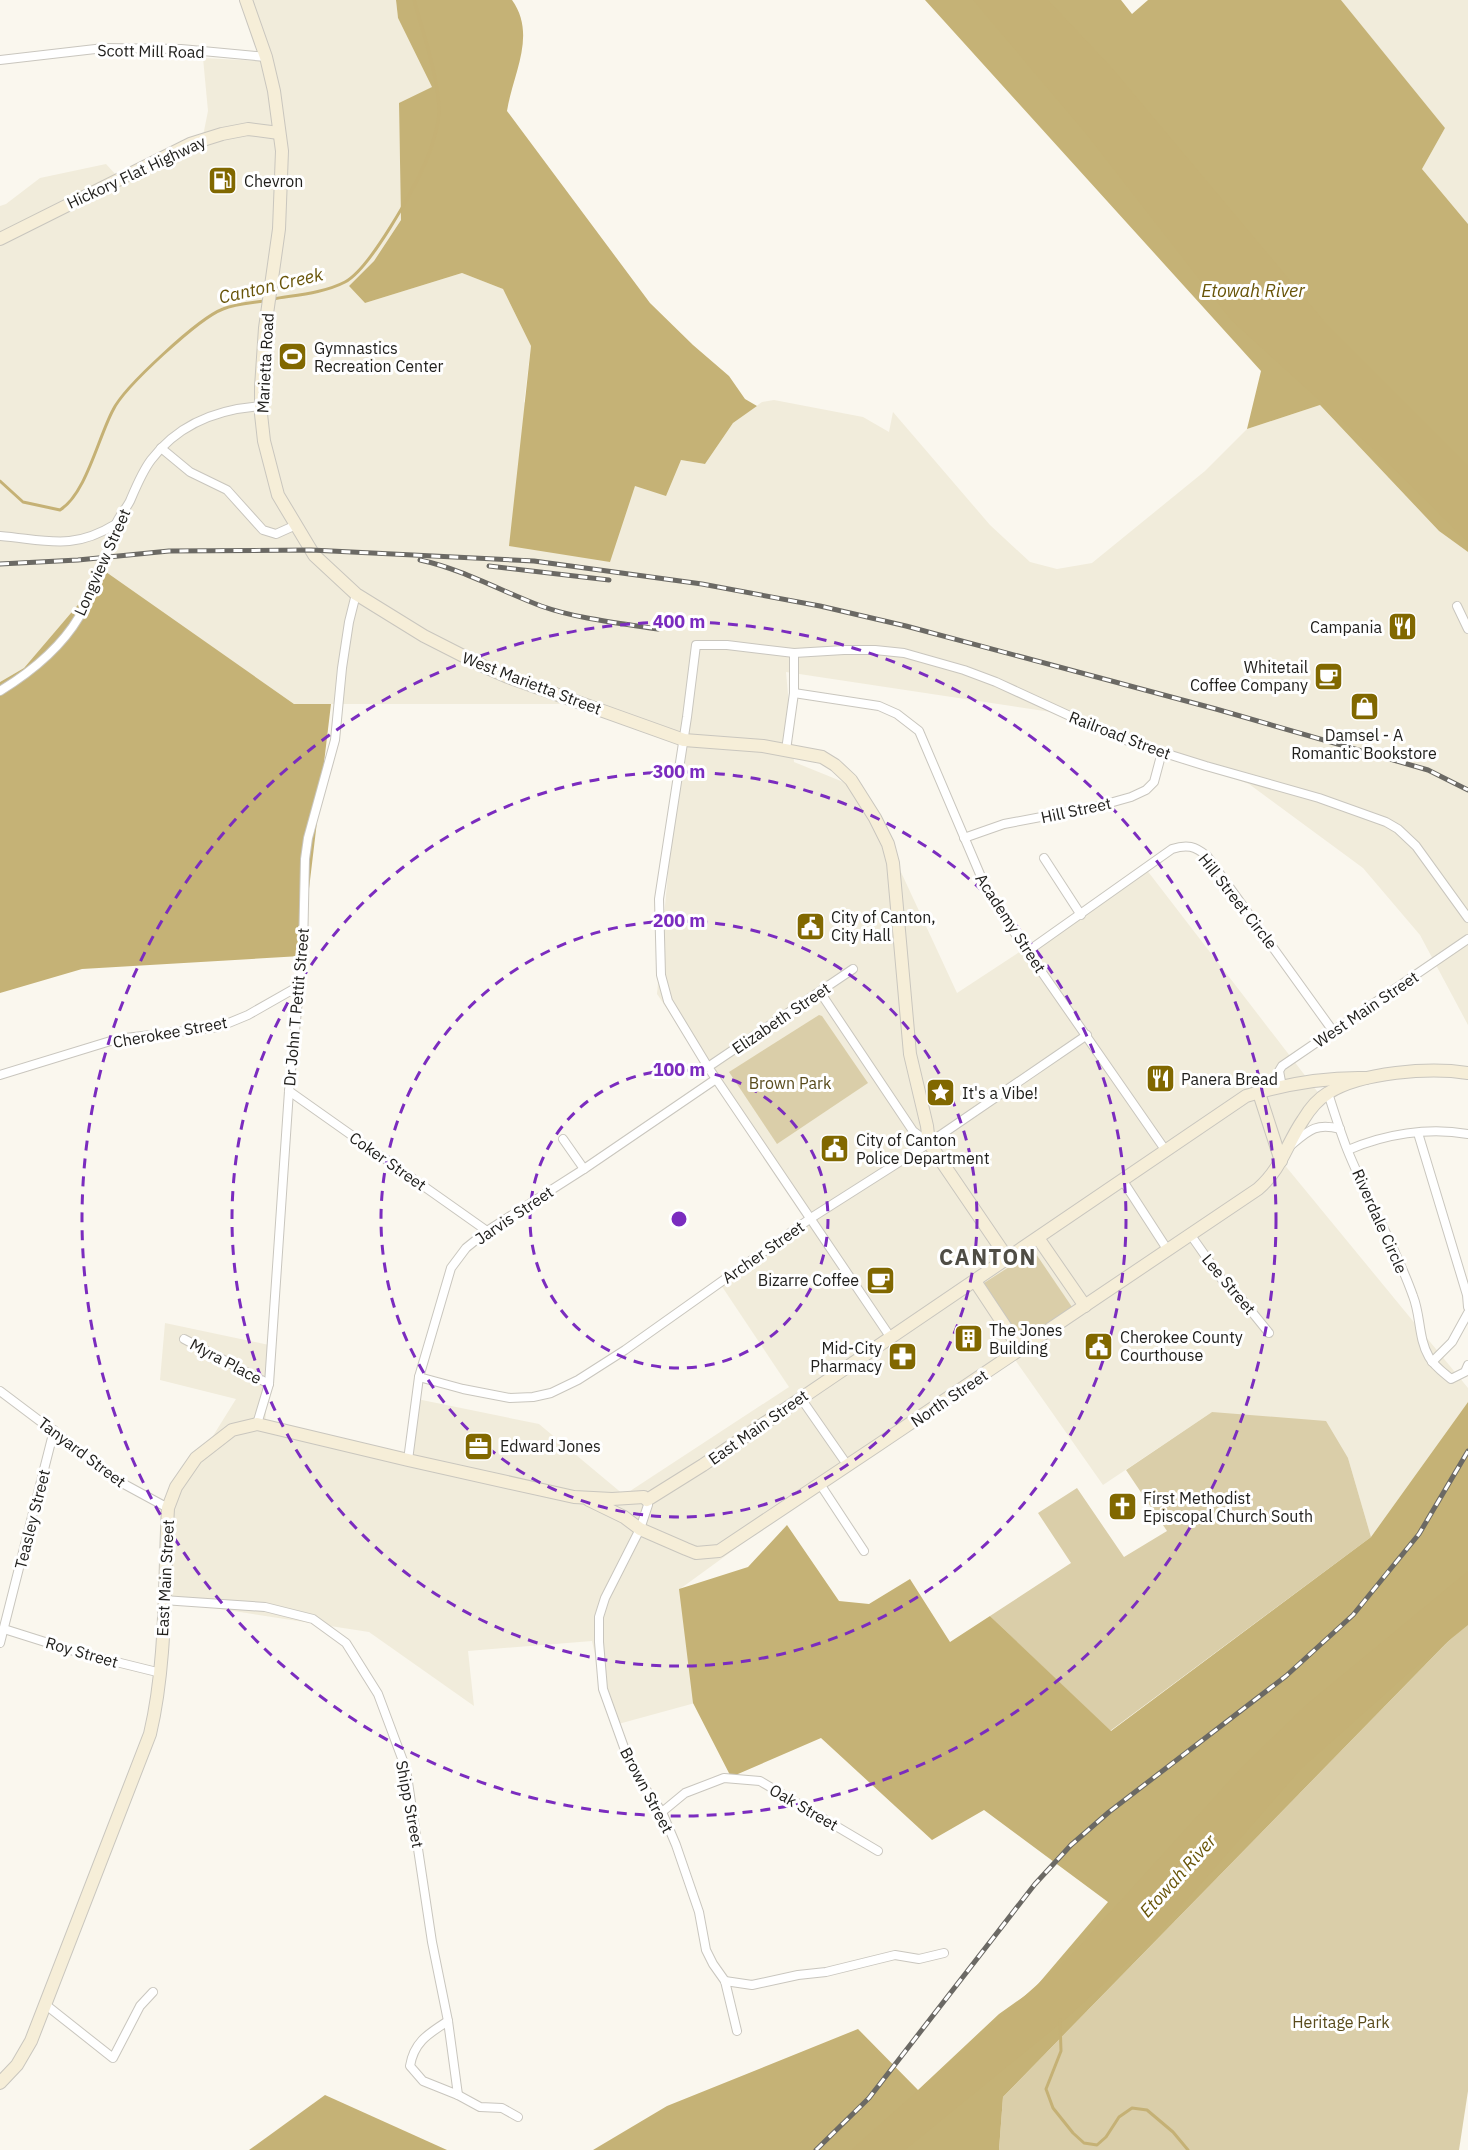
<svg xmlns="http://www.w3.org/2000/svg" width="1468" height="2150" viewBox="0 0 1468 2150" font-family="'IBM Plex Sans',sans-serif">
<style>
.built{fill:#f1ecdb}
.green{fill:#dacea9}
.forest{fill:#c5b276}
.water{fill:#c5b175}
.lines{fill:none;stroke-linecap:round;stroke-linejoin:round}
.stream{stroke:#c5b175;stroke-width:3}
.street-casing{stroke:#c9c6be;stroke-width:10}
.secondary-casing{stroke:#c9c6be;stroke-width:14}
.street{stroke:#fff;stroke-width:8}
.secondary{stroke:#f6eed8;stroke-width:12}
.rail-casing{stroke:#6b6964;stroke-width:5}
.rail{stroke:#fff;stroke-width:3;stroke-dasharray:9;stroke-linecap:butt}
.ring{fill:none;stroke:#7b2cbf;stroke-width:3;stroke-dasharray:10 8}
.labels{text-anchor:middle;stroke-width:6;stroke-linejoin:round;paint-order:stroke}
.street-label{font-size:16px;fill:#21201d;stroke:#fff}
.poi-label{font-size:16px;fill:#21201d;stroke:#fff;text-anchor:start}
.park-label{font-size:16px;fill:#584a1b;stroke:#fff}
.water-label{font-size:18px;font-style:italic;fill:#685408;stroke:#fff}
.district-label{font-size:22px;font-weight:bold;letter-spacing:1.5px;fill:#4f4d45;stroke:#fff}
.centre{fill:#7b2cbf;stroke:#fff;stroke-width:3}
.ring-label{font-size:18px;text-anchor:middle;font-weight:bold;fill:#7b2cbf;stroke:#fff;stroke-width:6;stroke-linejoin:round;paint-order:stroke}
</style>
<rect width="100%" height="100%" fill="#faf7ee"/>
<g class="built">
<path d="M242,0H396L398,18L433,87L399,104L401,220L374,261L349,286L365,303L462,273L503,289L531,346L524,402L635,485L681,460L705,464L733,423L762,402L774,400L863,417L889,432L893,412L990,525L1030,562L1057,569L1092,563L1205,471L1247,429L1320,405L1439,531L1468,552V1025L1420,935L1363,868L1249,784L1078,716L786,672L794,762L863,790L957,993L1146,869L1320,1095L1283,1163L1468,1388V1402L1371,1537L1348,1458L1212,1412L1103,1485L1013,1357L864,1455L680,1589L695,1703L611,1726L592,1641L468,1651L474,1706L369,1632L163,1600L162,1508L198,1460L236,1399L160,1380L165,1323L269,1345L265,1431L405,1464L417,1399L539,1424L624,1495L789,1387L721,1285L812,1223L657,994L680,741L567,704H294L106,573L24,668L0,682V206L6,204L40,178L106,164L118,177L203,136L208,111L203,58L261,61Z"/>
<path d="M1341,0H1468V224L1422,169L1445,128Z"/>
</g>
<g class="green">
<path d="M819,1015L822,1016L868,1083L777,1144L729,1072Z"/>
<path d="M1034,1251L1072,1307L1022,1341L984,1283Z"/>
<path d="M1212,1412L1326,1421L1348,1458L1371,1537L1110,1731L990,1616L1071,1563L1038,1513L1077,1488L1124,1557L1167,1531L1126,1470Z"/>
<path d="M1468,1621V2091L1459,2150H999L1003,2097Z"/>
</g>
<g class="forest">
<path d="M396,0H512C537,35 513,73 507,111L650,303L693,345L729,376L745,399L757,406L733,423L705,464L681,460L666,496L635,486L610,562L509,546L531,346L503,289L462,273L365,303L349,286L374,261L401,220L399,103L432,87L398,18Z"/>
<path d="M925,0H1121L1132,14L1148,0H1341L1445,128L1422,169L1468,224V552L1439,531L1320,405L1247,429L1261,371Z"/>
<path d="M106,572L294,704H331L301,956L82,969L0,993V682L24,668Z"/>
<path d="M1468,1402V1621L1003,2097L999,2150H593L667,2106L858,2029L918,2090L999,2014L1033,1990L1108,1902L984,1810L932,1840L821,1738L731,1777L693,1703L679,1589L748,1567L787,1525L839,1601L869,1604L910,1579L950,1642L990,1616L1111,1731L1371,1537Z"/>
<path d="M325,2095L447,2150H249Z"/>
</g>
<g class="water">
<path d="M973,0H1048L1112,68L1324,321L1468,465V542L1382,457L1231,320L1087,135Z"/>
<path d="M1468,1571V1625L1410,1672L1301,1769L1153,1939L1068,2017L905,2150H851L1074,1952L1240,1769L1306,1705Z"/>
</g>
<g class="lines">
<g class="stream">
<path d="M273,299C296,295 324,293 345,282C370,269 414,189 426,161C431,150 439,124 439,112C439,78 423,33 414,0"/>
<path d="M0,481L23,502L60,510C86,494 98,438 113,410C124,387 199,318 223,309C235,304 251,303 264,301"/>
<path d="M1060,2020L1061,2051L1046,2089L1053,2108L1073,2133L1084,2143L1097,2145L1106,2137L1119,2117L1132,2108L1147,2110L1173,2132L1188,2150"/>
</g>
<defs>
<g id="street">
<path d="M0,60L104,48L181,49L266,57"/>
<path d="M161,448L190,472L227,490L263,530L276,534L296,525"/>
<path d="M0,536C47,540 72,551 116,524"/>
<path d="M1457,606L1468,629"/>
<path d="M0,691C31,672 60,649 79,617C91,596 100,573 108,550C111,542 112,532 116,524C119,516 126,509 130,501C136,487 142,472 151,460C178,424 217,409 261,406"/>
<path d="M794,693L879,706L897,714L919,731L985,886L1014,932L1166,1151"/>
<path d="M786,750L794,693V653"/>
<path d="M964,838L1004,824L1099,806L1131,797L1146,790L1154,782L1162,752"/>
<path d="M1044,858L1081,915"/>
<path d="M1028,951L1172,849C1187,844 1195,846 1207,856L1333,1031"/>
<path d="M820,992L913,1131L929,1143"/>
<path d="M708,1067L853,969"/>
<path d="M0,1075L117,1039L219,1027L248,1015L299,986"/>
<path d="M1282,1087L1279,1071L1282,1066L1468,939"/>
<path d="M289,1091L487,1231"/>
<path d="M1328,1093C1334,1112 1340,1131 1347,1149C1367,1199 1395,1245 1413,1296C1421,1316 1418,1338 1429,1357C1434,1366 1444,1373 1451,1379L1465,1372L1468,1365"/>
<path d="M1418,1133L1467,1295L1468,1307"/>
<path d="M563,1139L584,1169"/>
<path d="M1290,1146C1308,1131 1316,1122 1340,1129"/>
<path d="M1348,1150C1385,1134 1428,1127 1468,1134"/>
<path d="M1123,1181L1167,1249"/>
<path d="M1190,1234L1223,1281L1239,1296L1269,1333"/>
<path d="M891,1338L708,1067L668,1001L661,975L659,899L687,717L696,645H727L794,653L844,650H875L904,653L964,670L996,682L1109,734L1142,746L1206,766L1319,798L1386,822L1398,829L1416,846L1468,918"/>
<path d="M184,1339L269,1384"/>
<path d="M1432,1362L1452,1342L1468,1313"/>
<path d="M419,1377L463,1389L510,1398L533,1397L551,1393L578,1380L625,1350L811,1218L929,1143L1087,1035"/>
<path d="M0,1391L122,1483L168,1508"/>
<path d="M800,1397L848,1466"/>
<path d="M257,1424L269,1384L289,1091L303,950L305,859L308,838L335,740L342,668L349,622L356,594"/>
<path d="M408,1460L419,1377L451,1268L466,1248L487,1231L584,1169L716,1079"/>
<path d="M820,1484L864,1551"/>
<path d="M647,1500L648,1505L640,1529L605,1598L599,1617V1642L603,1689L626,1753L637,1777L662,1812L676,1845L699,1912L706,1950L713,1964L725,1981L737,2031"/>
<path d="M163,1600L265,1607L313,1619L346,1643L378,1694L406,1769L432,1942L448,2021L458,2095"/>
<path d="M4,1629L80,1653L161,1673"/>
<path d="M0,1643L54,1430"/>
<path d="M662,1812L685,1793L724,1778L760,1781L878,1851"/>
<path d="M725,1981L752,1985L798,1975L826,1972L895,1955L919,1959L944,1953"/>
<path d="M46,2005L113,2058L140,2006L153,1992"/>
<path d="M448,2021C428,2034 414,2042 410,2066L423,2081L458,2095L480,2107L502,2108L518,2117"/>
</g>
<g id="secondary">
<path d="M246,0L266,57L274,91L282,151L279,229L265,328L261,387V414L264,441L278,495L314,555L356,594L424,636L483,666L508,677L684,740L763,746L822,757L835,765L851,780L875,818L888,844L893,863L910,1054L927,1126L929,1143L1008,1259"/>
<path d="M0,239L190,144L222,134L248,129L279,133"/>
<path d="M1259,1093L1281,1161"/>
<path d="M1038,1238L1085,1306"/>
<path d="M975,1281L1020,1349"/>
<path d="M589,1500L624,1517L640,1529L686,1549L696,1553L719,1551L878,1445L1258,1189C1282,1168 1286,1145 1303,1120C1309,1110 1318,1099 1328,1093C1361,1072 1430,1067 1468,1073"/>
<path d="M0,2083L17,2065L31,2041L150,1734C167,1662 164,1582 168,1508L176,1487L196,1458L232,1430L257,1424L408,1460L574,1497L612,1499L644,1497L647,1500L703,1465L1246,1096C1285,1084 1325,1077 1366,1078"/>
</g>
</defs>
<use href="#street" class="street-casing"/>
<use href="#secondary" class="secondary-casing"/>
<use href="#street" class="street"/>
<use href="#secondary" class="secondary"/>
<defs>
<g id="rail">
<path d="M420,560C462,569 501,591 541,606C578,619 619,623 658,629"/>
<path d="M0,564L78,560L169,551L311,550L534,561L702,584L820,606L906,626L1216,709L1428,770L1468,790"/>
<path d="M489,566L609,580"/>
<path d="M816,2150L869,2098L1035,1884L1071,1845L1109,1812L1286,1676L1353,1615L1419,1534L1468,1451"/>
</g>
</defs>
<use href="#rail" class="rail-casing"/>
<use href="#rail" class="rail"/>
</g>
<g class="ring">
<circle cx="679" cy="1219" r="149"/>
<circle cx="679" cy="1219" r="298"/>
<circle cx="679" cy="1219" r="447"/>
<circle cx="679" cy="1219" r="597"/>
</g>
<defs>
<symbol id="fuel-square" viewBox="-11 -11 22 22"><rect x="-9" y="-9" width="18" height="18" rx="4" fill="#816800" stroke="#fff"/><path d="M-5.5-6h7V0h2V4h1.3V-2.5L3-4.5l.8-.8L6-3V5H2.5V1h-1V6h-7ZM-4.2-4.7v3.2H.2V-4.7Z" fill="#fff"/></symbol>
<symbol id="stadium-square" viewBox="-11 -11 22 22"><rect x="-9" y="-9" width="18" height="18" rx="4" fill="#816800" stroke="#fff"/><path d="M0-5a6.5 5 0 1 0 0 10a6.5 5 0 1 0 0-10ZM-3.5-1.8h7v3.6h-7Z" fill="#fff"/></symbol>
<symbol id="restaurant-square" viewBox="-11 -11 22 22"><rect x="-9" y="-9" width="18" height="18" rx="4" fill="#816800" stroke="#fff"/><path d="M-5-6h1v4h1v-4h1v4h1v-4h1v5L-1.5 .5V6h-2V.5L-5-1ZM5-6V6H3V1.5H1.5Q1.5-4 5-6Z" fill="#fff"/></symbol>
<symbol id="cafe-square" viewBox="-11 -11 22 22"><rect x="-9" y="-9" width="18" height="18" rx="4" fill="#816800" stroke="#fff"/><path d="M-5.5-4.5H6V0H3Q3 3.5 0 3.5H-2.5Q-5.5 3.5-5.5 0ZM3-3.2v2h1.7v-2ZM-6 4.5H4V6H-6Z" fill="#fff"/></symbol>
<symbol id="shop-square" viewBox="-11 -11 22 22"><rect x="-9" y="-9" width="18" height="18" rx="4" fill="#816800" stroke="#fff"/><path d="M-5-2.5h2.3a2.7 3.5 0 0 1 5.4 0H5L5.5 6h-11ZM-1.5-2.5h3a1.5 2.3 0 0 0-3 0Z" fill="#fff"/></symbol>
<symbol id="civic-square" viewBox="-11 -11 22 22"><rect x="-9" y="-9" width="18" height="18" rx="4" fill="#816800" stroke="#fff"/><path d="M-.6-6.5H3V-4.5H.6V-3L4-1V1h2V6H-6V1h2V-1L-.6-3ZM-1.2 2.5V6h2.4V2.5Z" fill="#fff"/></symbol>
<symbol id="sight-square" viewBox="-11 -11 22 22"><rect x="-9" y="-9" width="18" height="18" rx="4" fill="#816800" stroke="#fff"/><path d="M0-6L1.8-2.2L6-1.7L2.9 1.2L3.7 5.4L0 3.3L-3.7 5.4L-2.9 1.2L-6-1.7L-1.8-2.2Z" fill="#fff"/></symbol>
<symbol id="building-square" viewBox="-11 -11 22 22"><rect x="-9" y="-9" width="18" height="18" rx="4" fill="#816800" stroke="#fff"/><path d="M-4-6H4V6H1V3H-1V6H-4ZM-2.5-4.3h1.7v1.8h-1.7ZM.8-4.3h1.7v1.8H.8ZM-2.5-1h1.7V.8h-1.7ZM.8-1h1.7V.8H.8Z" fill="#fff"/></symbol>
<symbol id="pharmacy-square" viewBox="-11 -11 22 22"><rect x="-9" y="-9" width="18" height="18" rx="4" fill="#816800" stroke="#fff"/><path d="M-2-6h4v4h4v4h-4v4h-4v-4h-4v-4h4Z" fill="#fff"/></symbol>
<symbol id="office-square" viewBox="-11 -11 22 22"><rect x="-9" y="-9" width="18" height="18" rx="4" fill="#816800" stroke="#fff"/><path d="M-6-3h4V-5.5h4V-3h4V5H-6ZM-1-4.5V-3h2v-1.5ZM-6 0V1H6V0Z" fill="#fff"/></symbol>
<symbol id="church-square" viewBox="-11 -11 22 22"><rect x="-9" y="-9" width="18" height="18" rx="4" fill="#816800" stroke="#fff"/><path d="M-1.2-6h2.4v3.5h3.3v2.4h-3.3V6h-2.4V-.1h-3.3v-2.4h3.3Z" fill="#fff"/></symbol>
</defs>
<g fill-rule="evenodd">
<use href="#fuel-square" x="206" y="164" width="33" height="33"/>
<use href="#stadium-square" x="276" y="340" width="33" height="33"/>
<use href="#restaurant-square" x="1386" y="610" width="33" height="33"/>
<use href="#cafe-square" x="1312" y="660" width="33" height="33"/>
<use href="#shop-square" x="1348" y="690" width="33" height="33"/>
<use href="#civic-square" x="794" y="910" width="33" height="33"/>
<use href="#restaurant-square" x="1144" y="1062" width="33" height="33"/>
<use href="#sight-square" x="924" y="1076" width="33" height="33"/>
<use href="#civic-square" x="818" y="1132" width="33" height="33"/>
<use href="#cafe-square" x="864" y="1264" width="33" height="33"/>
<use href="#building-square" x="952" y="1322" width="33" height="33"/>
<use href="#civic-square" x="1082" y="1330" width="33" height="33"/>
<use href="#pharmacy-square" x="886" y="1340" width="33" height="33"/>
<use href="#office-square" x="462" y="1430" width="33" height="33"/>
<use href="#church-square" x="1106" y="1490" width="33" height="33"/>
</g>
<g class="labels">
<g class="street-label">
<text transform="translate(151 51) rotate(1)" y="6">Scott Mill Road</text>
<text transform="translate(136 172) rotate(-25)" y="6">Hickory Flat Highway</text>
<text transform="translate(265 363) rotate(-87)" y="6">Marietta Road</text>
<text transform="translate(102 562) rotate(-66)" y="6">Longview Street</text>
<text transform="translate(532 683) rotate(21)" y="6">West Marietta Street</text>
<text transform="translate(1120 735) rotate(21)" y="6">Railroad Street</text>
<text transform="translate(1076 810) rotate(-12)" y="6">Hill Street</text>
<text transform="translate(1238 901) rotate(52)" y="6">Hill Street Circle</text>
<text transform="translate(1011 923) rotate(57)" y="6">Academy Street</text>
<text transform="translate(296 1007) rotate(-85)" y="6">Dr John T Pettit Street</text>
<text transform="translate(1366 1009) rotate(-34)" y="6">West Main Street</text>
<text transform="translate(781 1018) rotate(-34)" y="6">Elizabeth Street</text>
<text transform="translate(170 1032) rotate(-10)" y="6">Cherokee Street</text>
<text transform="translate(388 1161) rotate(35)" y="6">Coker Street</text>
<text transform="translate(514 1215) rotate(-34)" y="6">Jarvis Street</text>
<text transform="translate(1380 1221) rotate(66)" y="6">Riverdale Circle</text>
<text transform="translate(763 1252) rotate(-35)" y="6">Archer Street</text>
<text transform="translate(1229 1284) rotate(50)" y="6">Lee Street</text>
<text transform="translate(226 1361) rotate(28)" y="6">Myra Place</text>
<text transform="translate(949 1398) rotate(-34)" y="6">North Street</text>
<text transform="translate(758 1427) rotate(-35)" y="6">East Main Street</text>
<text transform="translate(82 1452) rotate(37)" y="6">Tanyard Street</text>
<text transform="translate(32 1519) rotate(-76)" y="6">Teasley Street</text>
<text transform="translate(165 1578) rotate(-87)" y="6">East Main Street</text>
<text transform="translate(82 1652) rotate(16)" y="6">Roy Street</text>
<text transform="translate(647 1790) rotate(62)" y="6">Brown Street</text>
<text transform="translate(410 1804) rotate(79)" y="6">Shipp Street</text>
<text transform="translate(804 1807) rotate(30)" y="6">Oak Street</text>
</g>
<g class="poi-label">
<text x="244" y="187">Chevron</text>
<text x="314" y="354">Gymnastics<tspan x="314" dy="18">Recreation Center</tspan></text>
<text x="1382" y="633" text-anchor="end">Campania</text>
<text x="1308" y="673" text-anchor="end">Whitetail<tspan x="1308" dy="18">Coffee Company</tspan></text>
<text x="1364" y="741" text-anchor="middle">Damsel - A<tspan x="1364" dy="18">Romantic Bookstore</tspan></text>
<text x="831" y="923">City of Canton,<tspan x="831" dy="18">City Hall</tspan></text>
<text x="1181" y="1085">Panera Bread</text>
<text x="962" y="1099">It's a Vibe!</text>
<text x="856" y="1146">City of Canton<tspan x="856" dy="18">Police Department</tspan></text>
<text x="859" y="1286" text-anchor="end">Bizarre Coffee</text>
<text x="989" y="1336">The Jones<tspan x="989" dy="18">Building</tspan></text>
<text x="1120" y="1343">Cherokee County<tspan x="1120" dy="18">Courthouse</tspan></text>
<text x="882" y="1354" text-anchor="end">Mid-City<tspan x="882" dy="18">Pharmacy</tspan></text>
<text x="500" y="1452">Edward Jones</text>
<text x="1143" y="1504">First Methodist<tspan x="1143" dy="18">Episcopal Church South</tspan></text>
</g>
<g class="park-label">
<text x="790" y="1089">Brown Park</text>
<text x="1341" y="2028">Heritage Park</text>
</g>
<g class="water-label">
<text transform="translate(271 286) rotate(-13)" y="6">Canton Creek</text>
<text x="1253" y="297">Etowah River</text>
<text transform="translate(1178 1876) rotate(-48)" y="6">Etowah River</text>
</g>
<g class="district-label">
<text x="988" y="1265">CANTON</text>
</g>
</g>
<circle cx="679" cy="1219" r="9" class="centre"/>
<g class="ring-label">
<text x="679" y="628">400 m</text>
<text x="679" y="778">300 m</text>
<text x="679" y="927">200 m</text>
<text x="679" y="1076">100 m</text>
</g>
</svg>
